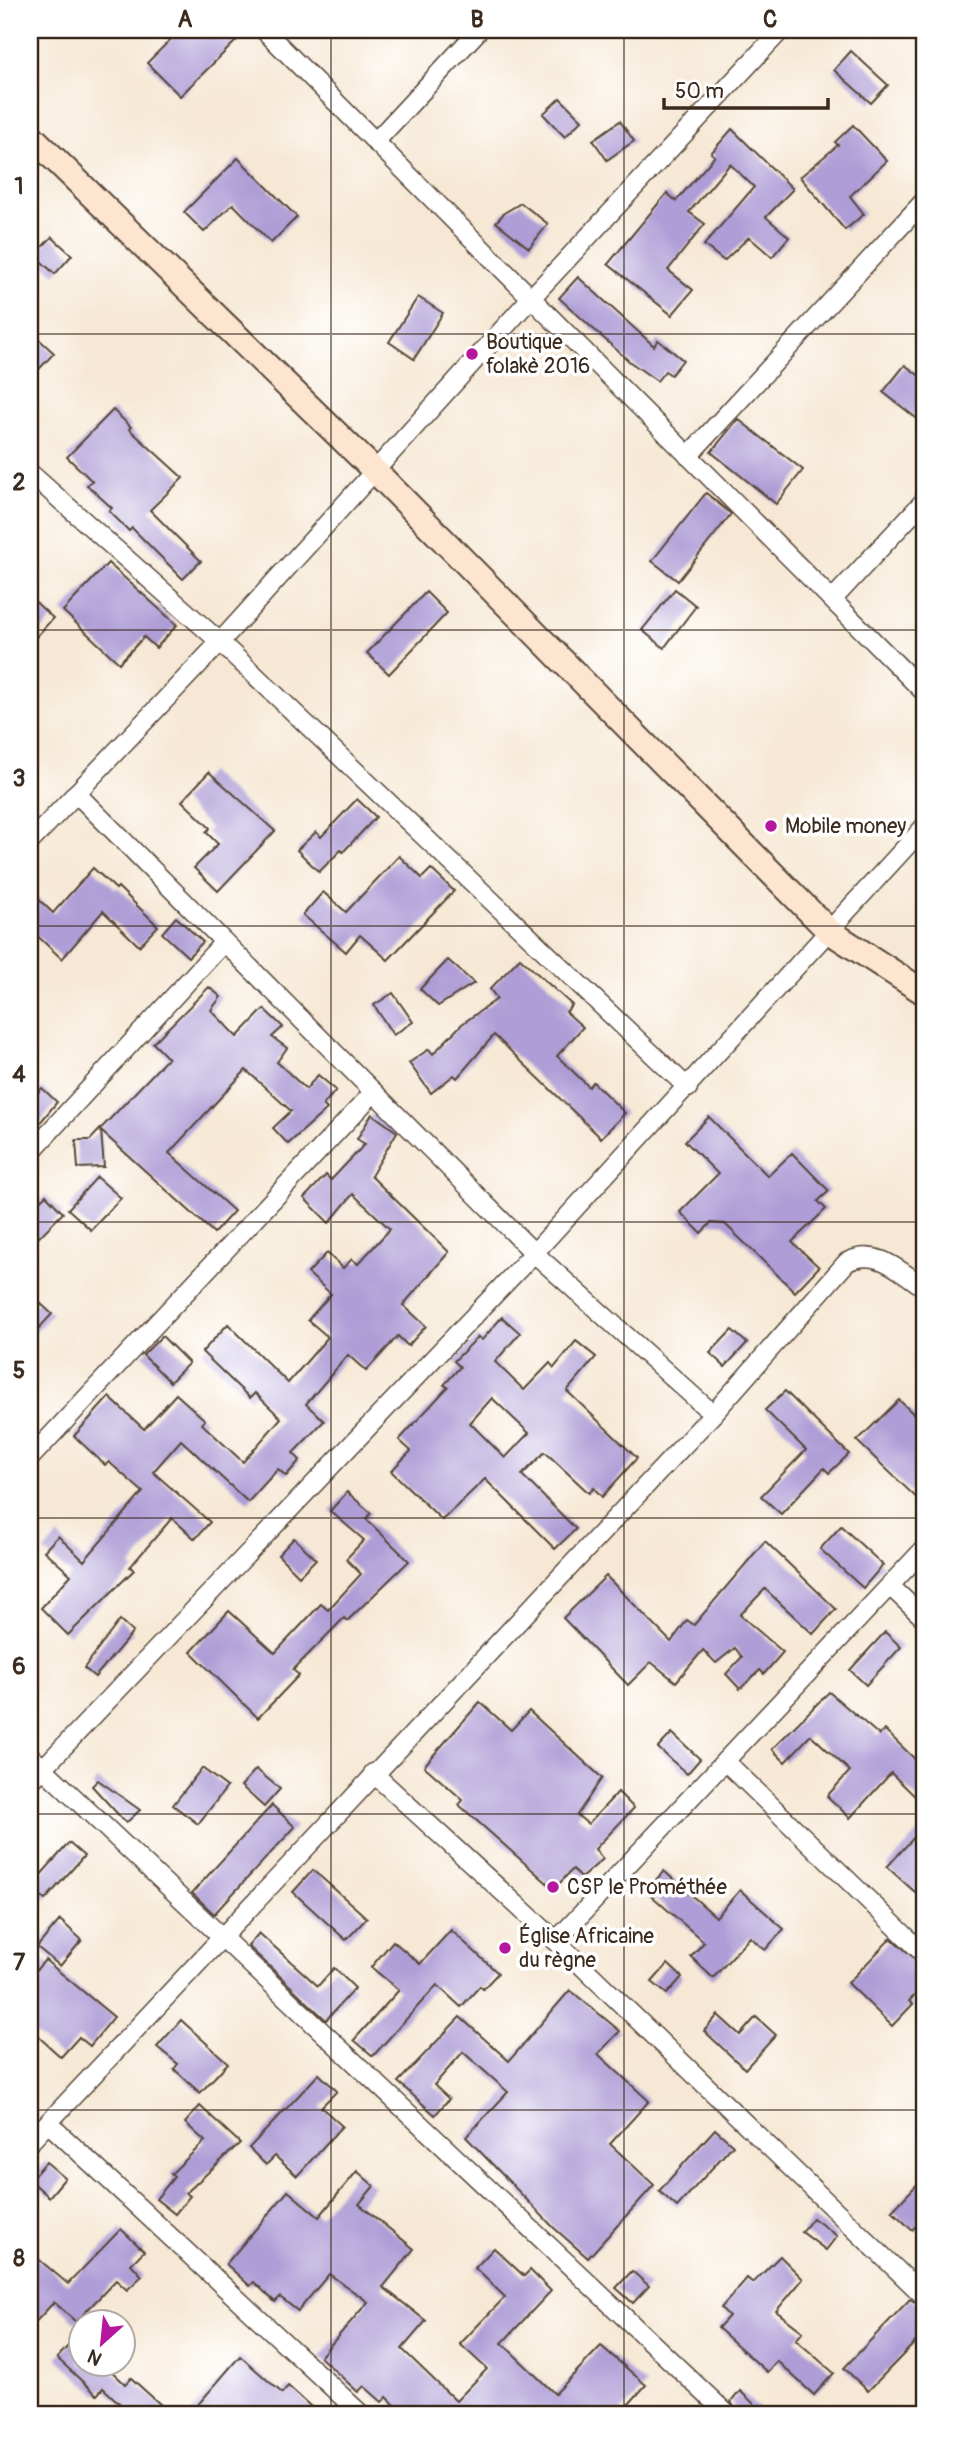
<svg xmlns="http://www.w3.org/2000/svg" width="955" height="2445" viewBox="0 0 955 2445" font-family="Pangolin,sans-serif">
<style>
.building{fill:#ae9dd6;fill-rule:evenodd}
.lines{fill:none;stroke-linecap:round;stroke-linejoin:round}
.street-casing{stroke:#574639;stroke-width:21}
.secondary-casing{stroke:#574639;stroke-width:28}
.street{stroke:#fff;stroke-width:18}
.secondary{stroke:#fde5d0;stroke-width:24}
.grid{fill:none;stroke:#3b2a1e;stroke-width:2;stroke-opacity:0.55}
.poi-dot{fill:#b5179e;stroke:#fff;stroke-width:2.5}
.labels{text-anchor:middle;stroke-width:7;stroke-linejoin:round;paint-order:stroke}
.poi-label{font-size:21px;fill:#3b2a1e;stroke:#fff;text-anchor:start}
.neatline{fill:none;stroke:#3b2a1e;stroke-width:2.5}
.grid-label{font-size:23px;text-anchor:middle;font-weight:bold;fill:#3b2a1e}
</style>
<rect width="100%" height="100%" fill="#fff"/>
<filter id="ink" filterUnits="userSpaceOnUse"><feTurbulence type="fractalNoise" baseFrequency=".0143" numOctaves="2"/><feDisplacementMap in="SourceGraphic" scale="14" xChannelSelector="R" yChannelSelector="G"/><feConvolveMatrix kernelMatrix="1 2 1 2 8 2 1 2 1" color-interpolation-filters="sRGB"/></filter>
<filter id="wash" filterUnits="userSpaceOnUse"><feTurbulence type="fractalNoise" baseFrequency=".00686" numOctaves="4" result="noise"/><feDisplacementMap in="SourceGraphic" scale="28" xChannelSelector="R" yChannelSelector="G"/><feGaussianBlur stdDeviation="1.57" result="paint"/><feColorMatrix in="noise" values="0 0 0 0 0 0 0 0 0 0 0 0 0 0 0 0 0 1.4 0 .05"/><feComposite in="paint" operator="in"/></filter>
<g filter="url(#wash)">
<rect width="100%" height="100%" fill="#f6e8d4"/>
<g id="blocks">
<g class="building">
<path d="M180,30H228L238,39L180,96L147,63Z"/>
<path d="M851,51L888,85L871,103L834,70Z"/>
<path d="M560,98L582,120L565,137L543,114Z"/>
<path d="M620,121L634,141L607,160L593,140Z"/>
<path d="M853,125L887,161L850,196L864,214L845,230L800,177L838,145L835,142Z"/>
<path d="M732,129L793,189L766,217L789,237L772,257L749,237L724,261L704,245L754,187L730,164L689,212L705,224L668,270L693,290L672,315L608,264L667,193L676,201L715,156L711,153Z"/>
<path d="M238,158L297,217L271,243L233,204L204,232L184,212Z"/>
<path d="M521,203L548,224L529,248L496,222L504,213Z"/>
<path d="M52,237L72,255L55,274L34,255Z"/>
<path d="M578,277L654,346L658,340L683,360L671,375L665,371L657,381L630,362L559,298Z"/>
<path d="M418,297L443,313L414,359L389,342Z"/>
<path d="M30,331L54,353L30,379Z"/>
<path d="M905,365L925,380V425L883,392Z"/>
<path d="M113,410L131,427L129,429L183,478L150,510L201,561L183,579L132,528L129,531L109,511L112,508L87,485L92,481L67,457Z"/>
<path d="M738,419L803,470L776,504L711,452Z"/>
<path d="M706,493L731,514L678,581L652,561Z"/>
<path d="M108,563L177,625L156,648L144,637L119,663L63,611Z"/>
<path d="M675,589L696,606L664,648L642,630Z"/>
<path d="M426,592L447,613L389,674L367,653Z"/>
<path d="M30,597L53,618L30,644Z"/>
<path d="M209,772L275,831L218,891L194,868L218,844L206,832L210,828L182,801Z"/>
<path d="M357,799L376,817L343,852L341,850L319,872L297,850L316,832L321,837Z"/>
<path d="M399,856L422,878L431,869L454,891L388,960L360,935L346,952L303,915L323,892L346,912Z"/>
<path d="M93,868L116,889L118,887L158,926L139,946L103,911L62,959L30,929V891L53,913Z"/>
<path d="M176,917L203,942L188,957L162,933Z"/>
<path d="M520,958L572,1005L566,1012L583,1027L557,1056L589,1087L593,1082L625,1113L601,1138L494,1035L457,1078L454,1075L431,1093L409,1063L429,1049L433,1054L462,1024L497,999L490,989Z"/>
<path d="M448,960L474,983L438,1006L420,989Z"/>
<path d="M209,987L221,997L211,1010L237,1037L264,1009L283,1027L272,1037L287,1048L277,1062L306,1089L318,1075L336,1090L323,1105L327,1109L288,1144L273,1128L291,1111L246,1070L169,1153L234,1211L214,1233L101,1131L104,1167L78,1168L76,1140H90L168,1058L153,1043Z"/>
<path d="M393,993L413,1022L393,1035L374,1005Z"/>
<path d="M42,1088L57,1102L30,1135V1103Z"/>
<path d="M372,1114L397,1132L371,1176L449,1252L403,1305L426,1326L408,1346L398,1336L366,1371L348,1355L306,1404L324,1421L293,1453L300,1460L286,1476L278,1469L248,1502L181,1440L153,1472L210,1522L195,1539L172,1518L130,1567L134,1570L68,1635L41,1608L71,1575L44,1551L58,1536L84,1561L143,1492L109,1462L105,1465L74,1436L109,1397L144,1429L176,1394L205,1420L202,1424L243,1462L281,1418L255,1393L250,1398L202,1352L228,1324L288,1383L328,1337L308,1320L331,1294L308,1273L327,1253L343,1268L352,1259L358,1264L390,1229L353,1194L329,1223L304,1198L326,1175L331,1180L365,1144L357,1139Z"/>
<path d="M709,1117L768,1176L792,1153L829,1191L818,1201L826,1209L792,1242L819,1267L795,1292L725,1224L711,1223L701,1233L680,1212L718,1174L685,1141Z"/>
<path d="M97,1177L121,1198L91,1230L68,1209Z"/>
<path d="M46,1195L63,1213L30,1246V1210Z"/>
<path d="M38,1301L52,1314L30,1338V1310Z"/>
<path d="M502,1317L520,1333L495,1362L524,1390L550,1363L554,1368L576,1341L596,1357L567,1391L637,1458L602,1497L594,1488L589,1493L545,1452L522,1475L576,1529L555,1549L485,1479L442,1520L391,1471L411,1451L399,1440L448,1387L444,1385L460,1367L454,1361L478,1337L482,1340ZM492,1398L529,1433L505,1458L470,1423Z"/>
<path d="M732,1330L747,1343L725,1367L710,1353Z"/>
<path d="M162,1336L189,1363L170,1382L143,1355Z"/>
<path d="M785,1391L849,1454L829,1473L824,1468L781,1514L761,1496L806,1450L765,1410Z"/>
<path d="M899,1400L925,1425V1506L857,1441Z"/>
<path d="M347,1492L371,1513L366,1519L409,1561L347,1621L344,1618L293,1670L299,1675L258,1718L191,1652L229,1611L275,1653L321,1604L328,1610L361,1574L346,1559L364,1540L330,1511Z"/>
<path d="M841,1526L883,1565L863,1588L820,1549Z"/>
<path d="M294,1538L316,1559L299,1576L278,1555Z"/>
<path d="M765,1541L836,1609L813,1634L765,1589L740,1615L783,1652L764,1674L760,1670L740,1689L726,1674L742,1657L735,1648L716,1663L703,1650L676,1682L651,1662L628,1685L563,1618L606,1576L671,1642L687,1620L694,1625Z"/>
<path d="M120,1620L133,1632L95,1677L84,1668Z"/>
<path d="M885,1632L901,1647L866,1685L850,1670Z"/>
<path d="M829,1692L879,1735L885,1730L925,1769V1806L891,1773L850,1818L827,1796L850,1771L811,1735L785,1762L772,1749Z"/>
<path d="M480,1702L511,1730L529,1711L602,1778L577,1815L588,1824L618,1792L634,1808L595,1849L603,1859L581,1878L573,1869L554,1889L459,1805L463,1800L424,1766Z"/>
<path d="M672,1733L700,1759L687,1774L658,1748Z"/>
<path d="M202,1768L227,1787L198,1824L173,1805Z"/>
<path d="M256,1769L280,1789L264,1807L241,1786Z"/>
<path d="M98,1780L140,1810L126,1823L92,1786Z"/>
<path d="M272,1805L295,1827L214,1914L192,1893Z"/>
<path d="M925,1825V1881L915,1892L887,1867Z"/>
<path d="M69,1843L84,1856L45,1900L30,1887Z"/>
<path d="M313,1870L367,1918L346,1940L293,1892Z"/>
<path d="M664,1871L716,1917L740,1890L784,1929L765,1950L750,1937L713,1978L691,1957L704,1942L646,1891Z"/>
<path d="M60,1920L82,1940L60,1966L37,1947Z"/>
<path d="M451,1930L498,1973L483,1989L480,1986L461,2007L437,1985L373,2056L354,2040L399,1990L371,1967L393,1941L420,1964Z"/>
<path d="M259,1933L318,1986L334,1968L355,1988L326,2020L248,1946Z"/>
<path d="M891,1938L925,1967V1984L909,2001L913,2004L892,2026L848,1983Z"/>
<path d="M45,1960L114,2017L90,2046L79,2037L61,2057L30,2029V1977Z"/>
<path d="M668,1964L682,1977L667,1994L652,1982Z"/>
<path d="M570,1990L620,2031L598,2054L649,2101L610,2144L654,2185L588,2258L553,2227L466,2137L508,2092L463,2052L434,2085L449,2099L435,2115L398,2082L460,2017L509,2061Z"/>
<path d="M718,2015L740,2035L756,2017L776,2035L745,2069L704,2031Z"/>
<path d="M181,2020L228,2063L200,2093L174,2069L178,2064L157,2047Z"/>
<path d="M319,2074L337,2091L321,2107L342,2126L297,2176L275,2156L266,2165L249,2148Z"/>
<path d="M200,2106L240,2143L186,2193L190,2196L175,2214L156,2199L174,2177L171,2174L205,2141L185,2123Z"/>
<path d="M715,2129L733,2145L677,2207L659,2191Z"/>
<path d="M46,2162L65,2178L49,2197L30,2180Z"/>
<path d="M357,2171L374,2186L359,2204L414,2249L383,2287L426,2321L402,2349L456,2401L487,2369L460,2344L505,2297L475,2268L494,2248L524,2276L530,2270L551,2291L502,2343L555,2394L601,2346L646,2385L619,2415H405L387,2397L382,2402L364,2386L358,2392L320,2357L368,2302L329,2274L298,2311L280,2297L275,2302L254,2282L250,2286L226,2264L288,2191L319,2217Z"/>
<path d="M925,2176V2236L915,2227L912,2230L892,2211Z"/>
<path d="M813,2218L837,2236L826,2250L802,2232Z"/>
<path d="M121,2229L144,2251L131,2264L142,2276L127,2290L116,2280L76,2322L54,2302L30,2328V2252L68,2284Z"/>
<path d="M780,2256L803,2279L776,2311L803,2332L796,2340L834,2373L814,2395L777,2361L767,2372L718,2328L729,2316L721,2308L747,2278L753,2283Z"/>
<path d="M632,2271L649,2286L633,2303L616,2288Z"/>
<path d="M910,2299L925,2309V2332L868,2391L844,2368Z"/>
<path d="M80,2333V2364H104L125,2384L131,2378L172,2415H132L103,2388L97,2395L57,2358Z"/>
<path d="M240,2356L282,2393L288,2386L320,2415H189Z"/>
<path d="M740,2391L766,2415H739L731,2402Z"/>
</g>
</g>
</g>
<g filter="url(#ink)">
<use href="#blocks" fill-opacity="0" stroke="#574639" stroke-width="2"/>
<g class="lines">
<defs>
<g id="street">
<path d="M264,30L925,693"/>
<path d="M375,142L479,30"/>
<path d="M688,456L925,200"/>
<path d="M30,473L220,642L688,1088"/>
<path d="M832,600L925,500"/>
<path d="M76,793L534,1253L713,1414"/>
<path d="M30,842L220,642L531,298L781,30"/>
<path d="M30,1153L224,942"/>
<path d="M30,1458L374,1092"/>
<path d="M890,1586L925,1619"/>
<path d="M30,1756L728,2415"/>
<path d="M725,1761L925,1955"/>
<path d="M373,1773L556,1941L925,2297"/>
<path d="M30,1782L534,1253L925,826"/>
<path d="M556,1941L925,1548"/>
<path d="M48,2123L362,2415"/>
<path d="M30,2142L713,1414L847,1262C877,1247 900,1271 925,1288"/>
</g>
<path id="secondary" d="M30,135L376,472L829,931L925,993"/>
</defs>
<use href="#street" class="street-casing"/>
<use href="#secondary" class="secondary-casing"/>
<use href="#street" class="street"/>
<use href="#secondary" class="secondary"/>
</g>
</g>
<path class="grid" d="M331,30V2415M624,30V2415M30,334H925M30,630H925M30,926H925M30,1222H925M30,1518H925M30,1814H925M30,2110H925"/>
<g class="poi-dot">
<circle cx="472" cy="354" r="7"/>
<circle cx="771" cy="826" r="7"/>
<circle cx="553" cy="1887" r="7"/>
<circle cx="505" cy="1948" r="7"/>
</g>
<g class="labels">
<g class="poi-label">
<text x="486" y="349">Boutique<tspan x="486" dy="24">folakè 2016</tspan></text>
<text x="785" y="833">Mobile money</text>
<text x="567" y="1894">CSP le Prométhée</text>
<text x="519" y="1943">Église Africaine<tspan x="519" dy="24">du règne</tspan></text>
</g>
</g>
<rect width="955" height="2445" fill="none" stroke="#fff" stroke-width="77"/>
<g transform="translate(102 2343) rotate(207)"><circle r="33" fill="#ffffff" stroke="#b1aaa5" stroke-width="2"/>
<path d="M0-5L12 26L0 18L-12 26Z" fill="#b5179e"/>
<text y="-10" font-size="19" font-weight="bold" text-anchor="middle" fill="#3b2a1e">N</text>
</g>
<path d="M664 98v10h164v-10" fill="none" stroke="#3b2a1e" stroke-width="3.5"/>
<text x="675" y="98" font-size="21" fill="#3b2a1e" stroke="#ffffff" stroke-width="5" paint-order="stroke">50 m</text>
<rect x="38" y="38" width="878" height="2368" class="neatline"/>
<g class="grid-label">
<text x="185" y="27">A</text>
<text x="477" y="27">B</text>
<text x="770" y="27">C</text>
<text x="19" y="194">1</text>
<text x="19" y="490">2</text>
<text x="19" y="786">3</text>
<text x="19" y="1082">4</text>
<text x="19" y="1378">5</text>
<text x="19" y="1674">6</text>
<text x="19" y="1970">7</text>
<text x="19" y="2266">8</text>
</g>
</svg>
